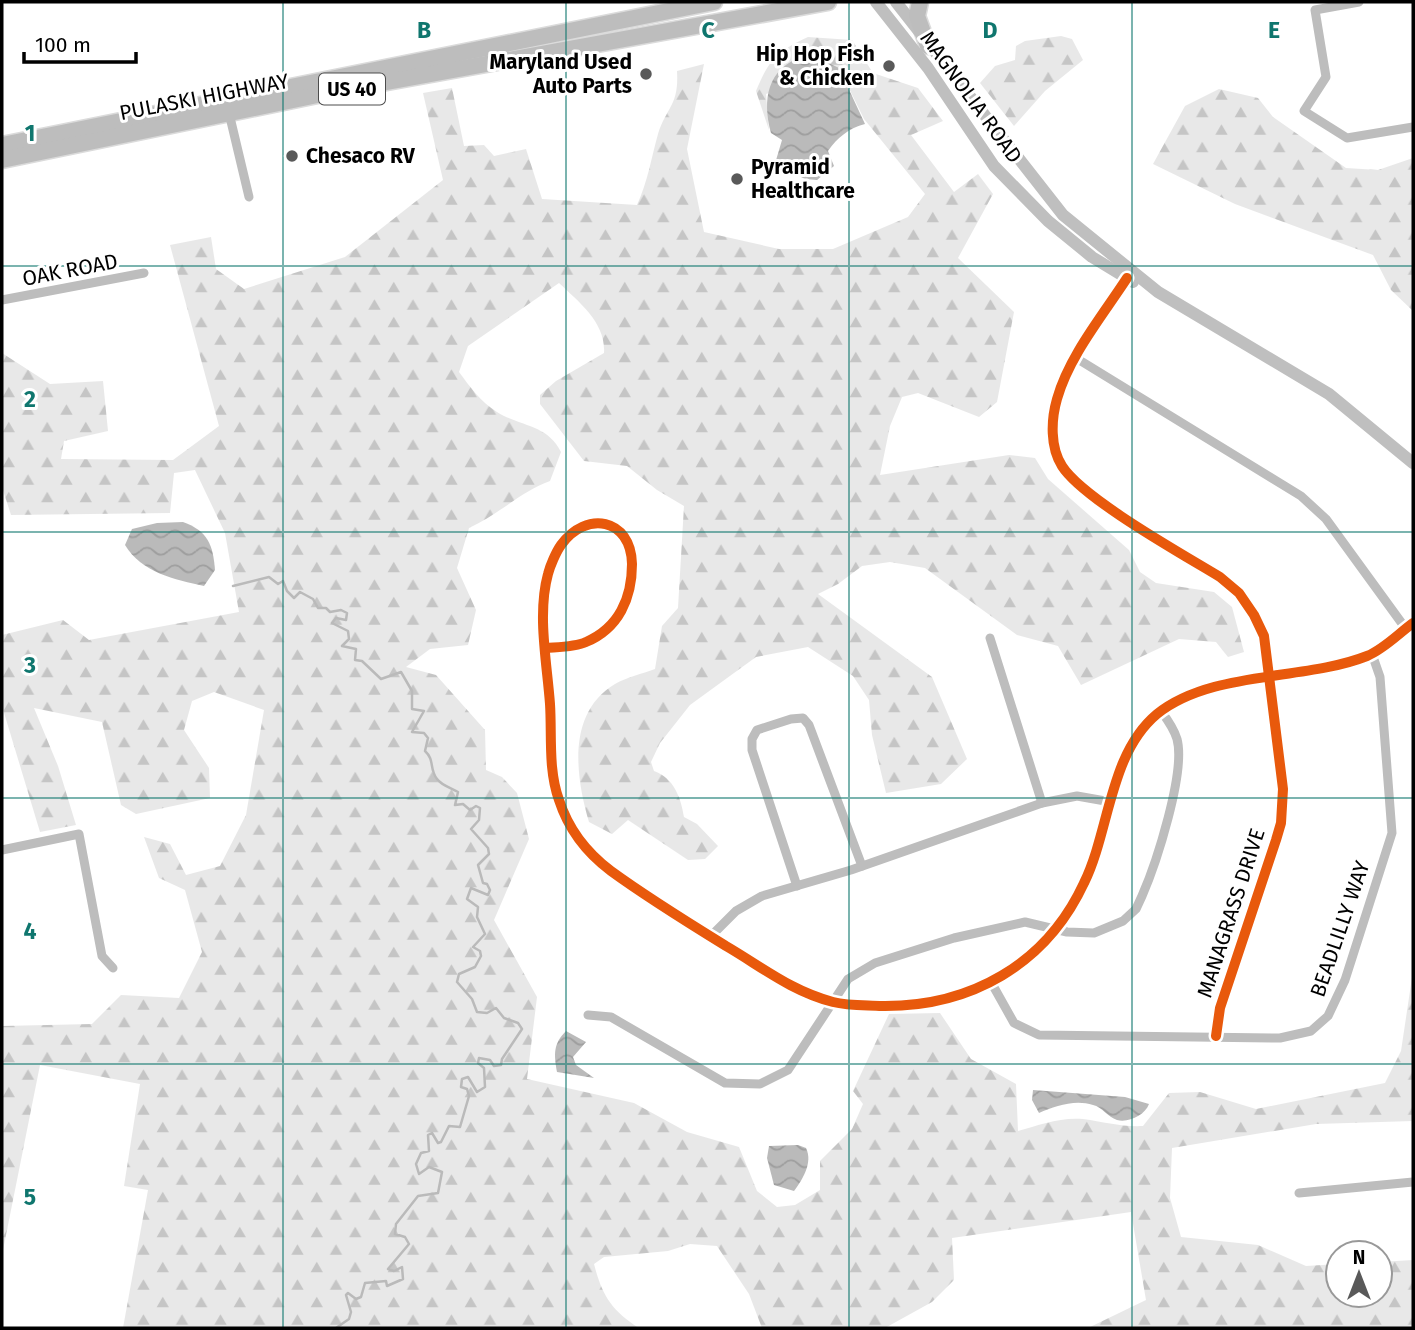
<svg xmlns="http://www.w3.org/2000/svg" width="1415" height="1330" viewBox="0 0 1415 1330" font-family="'Fira Sans',sans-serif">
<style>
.forest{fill:url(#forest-firs)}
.water{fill:url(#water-waves)}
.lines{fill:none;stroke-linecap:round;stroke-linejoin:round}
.stream{stroke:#bababa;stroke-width:2.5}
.highway-casing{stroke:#dbdbdb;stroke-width:19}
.street{stroke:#bdbdbd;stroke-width:9}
.secondary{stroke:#bfbfbf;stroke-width:12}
.highway{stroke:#bdbdbd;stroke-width:16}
.cycleway-casing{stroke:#fff;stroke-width:15}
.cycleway{stroke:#e8590c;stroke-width:10}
.grid{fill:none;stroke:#0f766e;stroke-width:2;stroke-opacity:0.55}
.poi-dot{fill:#595959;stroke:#fff;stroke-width:2.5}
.labels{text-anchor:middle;stroke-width:6;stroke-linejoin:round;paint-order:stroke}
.shield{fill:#fff;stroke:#4c4c4c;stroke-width:2}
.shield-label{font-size:19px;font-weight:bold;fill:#000}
.poi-label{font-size:21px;font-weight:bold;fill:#000;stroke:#fff;text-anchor:end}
.street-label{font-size:21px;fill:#000;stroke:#fff}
.grid-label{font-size:23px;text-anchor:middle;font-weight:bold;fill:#0f766e;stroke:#fff;stroke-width:6;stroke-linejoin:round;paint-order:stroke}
</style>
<defs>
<pattern id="forest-firs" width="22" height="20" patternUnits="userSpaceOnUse" patternTransform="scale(1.75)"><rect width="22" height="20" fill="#e8e8e8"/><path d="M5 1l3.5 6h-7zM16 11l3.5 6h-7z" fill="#c5c5c5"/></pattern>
<pattern id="water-waves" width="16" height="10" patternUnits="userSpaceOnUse" patternTransform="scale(1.75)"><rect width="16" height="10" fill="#bababa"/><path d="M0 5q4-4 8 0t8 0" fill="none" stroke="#9e9e9e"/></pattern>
</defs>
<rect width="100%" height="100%" fill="#fff"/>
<g class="forest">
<path d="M1061,36L1072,39L1083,60L1045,91L1014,126L980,83L995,66L1015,60L1016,46L1025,41Z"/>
<path d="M808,37L852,40L873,73L918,88L943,121L911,135L954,192L978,174L993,194L958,258L1014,312L997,402L979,417L918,393L902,397L890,426L880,475L1009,455L1035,458L1048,479L1129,550L1140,572L1156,583L1214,592L1232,607L1244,652L1228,657L1216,642L1179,639L1081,685L1058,646L1017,635L925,568L890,562L862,566L838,584L818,594L932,677L967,759L941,784L886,793L872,735L869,700L853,676L808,647L756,657L690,705L660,743L651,762L654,771C674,778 681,798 684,817L697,824L718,846L705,859L688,860L628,820L612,834L589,822C576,778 566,713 615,684C627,677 642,674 655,669L662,626L678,608L684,506L657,490L627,466L584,461L540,404V395L556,381L604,353C606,323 580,303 559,283L468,346L459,372C470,387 481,402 497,412C521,427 547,424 561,452L550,481C520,492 498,515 469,528L457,568L476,610L468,645L430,649L406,667L436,675L485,730L486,770L502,777L517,793L529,839L494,920L537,997L527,1079L634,1103L687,1132L739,1147L757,1191L777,1207L795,1205L820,1190V1161L852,1129L863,1104L853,1091L889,1014L940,1013L971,1059L1016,1084L1018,1131C1039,1125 1060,1117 1083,1119C1104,1122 1121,1127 1143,1126L1169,1093L1200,1092L1256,1109L1385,1083L1401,1051L1413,971V1121L1316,1124L1172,1148L1170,1198L1181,1237L1258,1245L1306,1266L1338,1264V1295H1380V1262L1413,1260V1327L1088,1328L1146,1300L1131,1212L952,1238L954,1280L932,1302L885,1328H762L749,1294L717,1246L690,1244L668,1251L604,1257L594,1264C602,1295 611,1310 639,1328H123L148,1190L124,1186L140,1084L40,1065L2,1255V1026L92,1024L121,995L179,998L202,952L185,890L159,878L144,837L170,844L186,875L220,866L246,815L264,710L214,692L192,701L184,730L209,768L210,798L136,814L121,805L102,722L34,708L58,766L76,825L40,832L2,706V635L63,620L89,640L239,612L225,533L195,470L174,473L170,513L11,515L2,487V353L50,384L103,381L108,431L64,441L61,459L173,460L219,426L170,245L211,237L216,269L244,289L345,257L443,180L423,93L452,88L464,146L484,145L494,156L526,149L542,199L637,205C648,181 651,159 658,134C667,106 679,106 677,71L704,64L687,149L704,232L779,249H833L908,217L925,194L864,119L839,68L766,94L769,130L756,91C770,58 776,52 808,37Z"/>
<path d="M1219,89L1258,98L1273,117L1346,168L1378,170L1413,158V311L1391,290L1373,255L1235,204L1153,164L1185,106Z"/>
</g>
<g class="water">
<path d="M803,56L820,59L839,68L865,124C849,128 837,138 828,151L834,166L817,180L805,179L793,173L791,176L779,174L774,167L782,140L771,133C762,99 767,69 803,56Z"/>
<path d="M183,522C208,531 213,545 215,570L204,586C175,580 141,572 125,545L132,529L157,523Z"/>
<path d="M566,1031L586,1042L573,1057L576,1065L594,1078L557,1072C554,1054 553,1044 566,1031Z"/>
<path d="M1033,1090L1125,1097L1149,1104C1145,1115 1129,1123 1117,1120C1108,1117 1102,1107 1093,1105C1075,1099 1055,1106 1039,1113L1032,1100Z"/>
<path d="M798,1145L806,1148C813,1162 803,1179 794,1191L774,1185L767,1158L769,1146Z"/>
</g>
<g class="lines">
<path class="stream" d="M233,586L269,577L278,584L283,581L287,591L294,598L300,592L313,599L318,608H326L330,612L341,610L347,613L346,620L336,618L332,623L348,631L349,639L342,646L356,649L355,660L362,661L381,679L401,672L412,691V709L424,711L412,732L424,733L428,738L425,751C435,760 429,769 437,779C441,785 451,788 458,792L455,805L463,804L470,810L476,806L480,808L479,820L471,829L488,848L489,854L478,865L483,883L487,884L490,890L488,895L471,888L467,899L478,907L477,917L485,934L473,947L480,951L481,956L475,967L459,974L457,982L472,999L477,1012L487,1013L496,1008L504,1018L518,1023L522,1029L502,1059L501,1065L494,1066L490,1060L479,1058L478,1063L484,1068L485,1087L477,1092L468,1077L462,1079L461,1087L467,1089L469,1096L460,1127L449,1126L441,1142L438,1143L432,1133L428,1135L429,1151L421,1153L416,1164L419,1174L429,1167L442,1172L438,1193L418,1196L396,1224L395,1234L405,1237L409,1244L388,1269L394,1271L402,1267L403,1279L387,1286L386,1281L365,1283L361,1297L356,1299L348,1293L346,1295L351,1312L349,1319L336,1328"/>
<defs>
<g id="highway">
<path d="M920,2L917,16L928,46"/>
<path d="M2,145L714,2"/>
<path d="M2,160L332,92L828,2"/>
</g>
</defs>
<use href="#highway" class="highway-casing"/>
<g class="street">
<path d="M1359,2L1315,10L1326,77L1304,111L1347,138L1413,127"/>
<path d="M229,113L249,197"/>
<path d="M1127,278C1103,315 1069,356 1057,399C1051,420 1050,447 1062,466C1083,499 1184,555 1220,577L1239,593L1254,615L1264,636L1283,789L1281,823L1276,840L1220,1008L1216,1036"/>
<path d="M2,300L144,273"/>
<path d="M1076,358L1301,496L1326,519L1406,629"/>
<path d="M990,638L1042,803"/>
<path d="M546,648C558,647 575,647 586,642C619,628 632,598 632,564C631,518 586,510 561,545C556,552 550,566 548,574C537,614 547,663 550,704C552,735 548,770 559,800C568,828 587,853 611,871C648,898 687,922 726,946C762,967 791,991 833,1002C849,1006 866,1005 882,1006C970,1007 1046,965 1084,883C1110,830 1109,754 1157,714C1212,670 1304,681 1367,656C1384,649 1398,634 1413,623"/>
<path d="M2,850L79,834L102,956L113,968"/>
<path d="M797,886L752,750V739L757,730L791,719L803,718L809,725L862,866"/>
<path d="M710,937L736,911L762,896L851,870L1042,803L1077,796L1111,802"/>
<path d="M991,982L1014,1023L1039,1035L1280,1038L1311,1031L1328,1016L1345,980L1392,833L1380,677L1372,654"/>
<path d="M588,1015L611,1017L725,1083L760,1084L788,1070L848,979L875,963L954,938L1025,922L1067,932L1094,933L1123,921L1136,909L1142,896C1156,864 1186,772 1177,739C1174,729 1167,719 1161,711"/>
<path d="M1299,1193L1413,1182"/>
</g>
<g class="secondary">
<path d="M876,2L928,68L994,166L1048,221L1092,257L1133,282"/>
<path d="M896,2L1063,215L1158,292L1329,394L1413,463"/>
</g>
<use href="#highway" class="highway"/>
<defs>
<g id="cycleway">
<path d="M1127,278C1103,315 1069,356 1057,399C1051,420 1050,447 1062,466C1083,499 1184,555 1220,577L1239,593L1254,615L1264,636L1283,789L1281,823L1276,840L1220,1008L1216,1036"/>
<path d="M546,648C558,647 575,647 586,642C619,628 632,598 632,564C631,518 586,510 561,545C556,552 550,566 548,574C537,614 547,663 550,704C552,735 548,770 559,800C568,828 587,853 611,871C648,898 687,922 726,946C762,967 791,991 833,1002C849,1006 866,1005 882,1006C970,1007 1046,965 1084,883C1110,830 1109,754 1157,714C1212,670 1304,681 1367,656C1384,649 1398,634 1413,623"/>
</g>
</defs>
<use href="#cycleway" class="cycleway-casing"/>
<use href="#cycleway" class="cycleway"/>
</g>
<path class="grid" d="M283,2V1328M566,2V1328M849,2V1328M1132,2V1328M2,266H1413M2,532H1413M2,798H1413M2,1064H1413"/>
<g class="poi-dot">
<circle cx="889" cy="66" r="7"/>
<circle cx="646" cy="74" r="7"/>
<circle cx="292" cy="156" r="7"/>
<circle cx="737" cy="179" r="7"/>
</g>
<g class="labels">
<rect class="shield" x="319" y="73.5" width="66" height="31" rx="5"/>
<g class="shield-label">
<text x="352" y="96">US 40</text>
</g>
<g class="poi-label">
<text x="875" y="61">Hip Hop Fish<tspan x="875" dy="24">&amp; Chicken</tspan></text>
<text x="632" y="69">Maryland Used<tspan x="632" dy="24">Auto Parts</tspan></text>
<text x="306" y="163" text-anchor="start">Chesaco RV</text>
<text x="751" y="174" text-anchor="start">Pyramid<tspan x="751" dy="24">Healthcare</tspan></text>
</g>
<g class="street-label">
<text transform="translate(204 97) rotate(-11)" y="7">PULASKI HIGHWAY</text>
<text transform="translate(971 97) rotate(54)" y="7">MAGNOLIA ROAD</text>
<text transform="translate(70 270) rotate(-11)" y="7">OAK ROAD</text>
<text transform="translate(1231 913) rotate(-72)" y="7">MANAGRASS DRIVE</text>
<text transform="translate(1340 929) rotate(-71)" y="7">BEADLILLY WAY</text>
</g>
</g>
<g class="grid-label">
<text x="424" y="38">B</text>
<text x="708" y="38">C</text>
<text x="990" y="38">D</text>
<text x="1274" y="38">E</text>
<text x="30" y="141">1</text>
<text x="30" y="407">2</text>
<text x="30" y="673">3</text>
<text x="30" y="939">4</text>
<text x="30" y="1205">5</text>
</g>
<rect width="1415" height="1330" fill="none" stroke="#000000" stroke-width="7"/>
<g transform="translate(1359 1274)"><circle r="33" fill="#ffffff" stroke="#999999" stroke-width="2"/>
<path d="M0-5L12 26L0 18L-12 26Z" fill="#595959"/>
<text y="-10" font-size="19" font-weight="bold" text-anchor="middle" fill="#000000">N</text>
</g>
<path d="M24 52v10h112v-10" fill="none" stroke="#000000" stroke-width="3.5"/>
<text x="35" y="52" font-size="21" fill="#000000" stroke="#ffffff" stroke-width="5" paint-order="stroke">100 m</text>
</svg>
